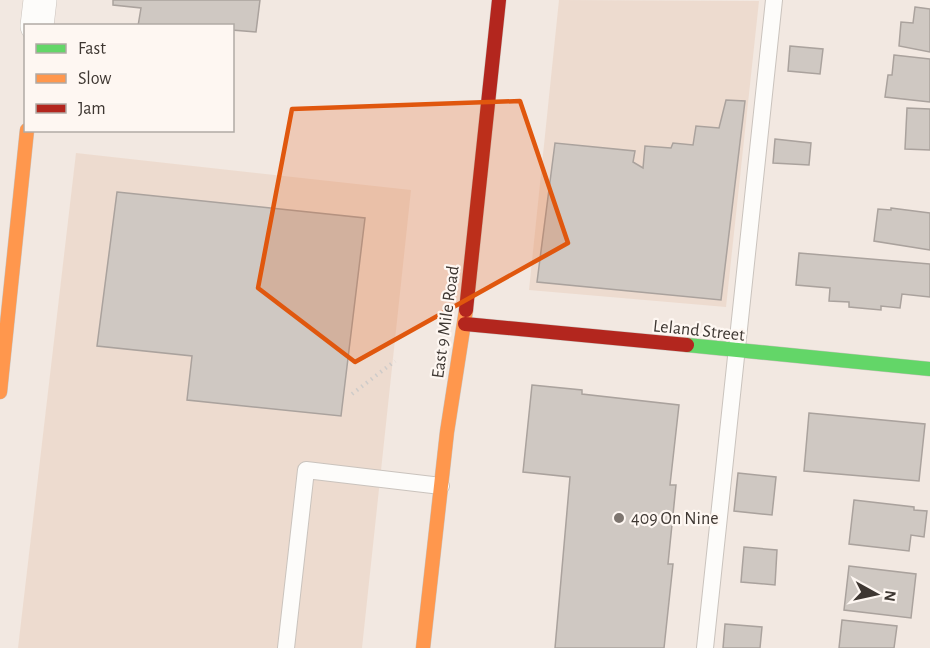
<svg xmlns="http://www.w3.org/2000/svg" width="930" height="648" viewBox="0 0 930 648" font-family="'Alegreya Sans',sans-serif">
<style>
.built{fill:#eddbcf}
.building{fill:#cfc8c2;stroke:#aaa29d;stroke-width:1.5}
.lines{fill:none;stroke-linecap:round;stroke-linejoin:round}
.lane-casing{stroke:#cac3bd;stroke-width:18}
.street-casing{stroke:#cac3bd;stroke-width:34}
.fast-casing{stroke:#cac3bd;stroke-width:15}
.slow-casing{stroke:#cac3bd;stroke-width:15}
.jam-casing{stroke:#cac3bd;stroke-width:15}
.path{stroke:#cecbc9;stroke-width:4;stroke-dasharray:1.5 4.5;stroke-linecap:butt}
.lane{stroke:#fdfcfa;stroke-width:16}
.street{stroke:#fdfcfa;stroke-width:33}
.fast{stroke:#63d668;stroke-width:14}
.slow{stroke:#ff974d;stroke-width:14}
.jam{stroke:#b3261e;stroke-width:14}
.marked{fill:#e0570e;fill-opacity:0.2;stroke:#e0570e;stroke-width:4.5;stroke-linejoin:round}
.poi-dot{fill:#7d756f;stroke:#fef7f2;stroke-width:2}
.labels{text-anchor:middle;stroke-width:4.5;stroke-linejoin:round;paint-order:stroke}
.street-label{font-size:18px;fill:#3e3732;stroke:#fef7f2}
.poi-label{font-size:18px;fill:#3e3732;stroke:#fef7f2;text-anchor:start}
</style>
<rect width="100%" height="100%" fill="#f2e8e1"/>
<g class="built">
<path d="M559,0L759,1L726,307L529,290Z"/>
<path d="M76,153L411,190L362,648H18Z"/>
</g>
<g class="building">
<path d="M113,0H260L256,32L232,30V26H138L141,8L113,5Z"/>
<path d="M915,7L930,9V52L899,46L901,22L913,23Z"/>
<path d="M790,46L823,49L820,74L788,71Z"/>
<path d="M894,55L930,59V102L885,97L888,75H892Z"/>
<path d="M726,100L745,101L721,300L537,282L555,143L635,151L633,162L643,168L645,146L671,148L673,143L693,145L696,126L719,128Z"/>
<path d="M907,108L930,109V150L905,149Z"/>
<path d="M775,139L811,143L809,165L773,163Z"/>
<path d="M117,192L365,218L341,416L187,400L192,356L97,346Z"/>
<path d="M891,208L930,213V250L874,241L878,209L891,210Z"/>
<path d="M799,253L930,264V297L902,294L900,308L881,306V310L849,307V302L829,301L830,288L796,285Z"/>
<path d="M532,385L582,390V394L679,405L670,485H676L668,564H673L664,648H555L570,477L523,472Z"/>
<path d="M809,413L925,424L919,481L804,471Z"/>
<path d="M738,473L776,477L772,515L734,511Z"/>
<path d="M854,500L914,507V510L927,511L924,537L911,535L909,551L849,544Z"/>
<path d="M744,547L777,550L775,585L741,582Z"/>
<path d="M849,566L916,574L911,618L844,610Z"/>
<path d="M842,620L897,626L894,648H839Z"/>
<path d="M725,624L762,627L760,648H723Z"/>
</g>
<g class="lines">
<defs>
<g id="lane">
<path d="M286,648L306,470L441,486"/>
<path d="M705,648L774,0"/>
</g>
<path id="street" d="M37,26L40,0"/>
<path id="fast" d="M687,345L930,369"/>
<g id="slow">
<path d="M0,392L27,130"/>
<path d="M423,648L447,432L466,310"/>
</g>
<g id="jam">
<path d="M466,310L499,0"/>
<path d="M465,324L687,345"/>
</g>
</defs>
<use href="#lane" class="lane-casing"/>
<use href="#street" class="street-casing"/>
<use href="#fast" class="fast-casing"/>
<use href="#slow" class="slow-casing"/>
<use href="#jam" class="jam-casing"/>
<path class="path" d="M352,394L395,361"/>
<use href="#lane" class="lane"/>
<use href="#street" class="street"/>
<use href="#fast" class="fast"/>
<use href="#slow" class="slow"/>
<use href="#jam" class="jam"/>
</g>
<path class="marked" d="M520,101L568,243L355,362L258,288L292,109Z"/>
<circle class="poi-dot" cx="619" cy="518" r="6"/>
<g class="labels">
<g class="street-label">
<text transform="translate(445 322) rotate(-82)" y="6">East 9 Mile Road</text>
<text transform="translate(699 330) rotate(6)" y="6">Leland Street</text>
</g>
<g class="poi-label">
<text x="631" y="524">409 On Nine</text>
</g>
</g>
<rect x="24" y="24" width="210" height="108" fill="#fef7f2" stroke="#b1aaa5" stroke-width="1.5"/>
<rect x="36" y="44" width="30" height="9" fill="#63d668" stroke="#b1aaa5" stroke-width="1.5"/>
<text x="78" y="54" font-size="18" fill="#3e3732">Fast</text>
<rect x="36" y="74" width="30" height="9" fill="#ff974d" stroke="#b1aaa5" stroke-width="1.5"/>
<text x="78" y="84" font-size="18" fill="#3e3732">Slow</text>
<rect x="36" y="104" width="30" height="9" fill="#b3261e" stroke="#b1aaa5" stroke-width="1.5"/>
<text x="78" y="114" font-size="18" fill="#3e3732">Jam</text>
<g transform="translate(876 594) rotate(98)" stroke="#fef7f2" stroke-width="4.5" paint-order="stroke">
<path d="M0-4.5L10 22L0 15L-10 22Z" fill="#3e3732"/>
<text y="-9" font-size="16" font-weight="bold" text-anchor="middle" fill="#3e3732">N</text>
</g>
</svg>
